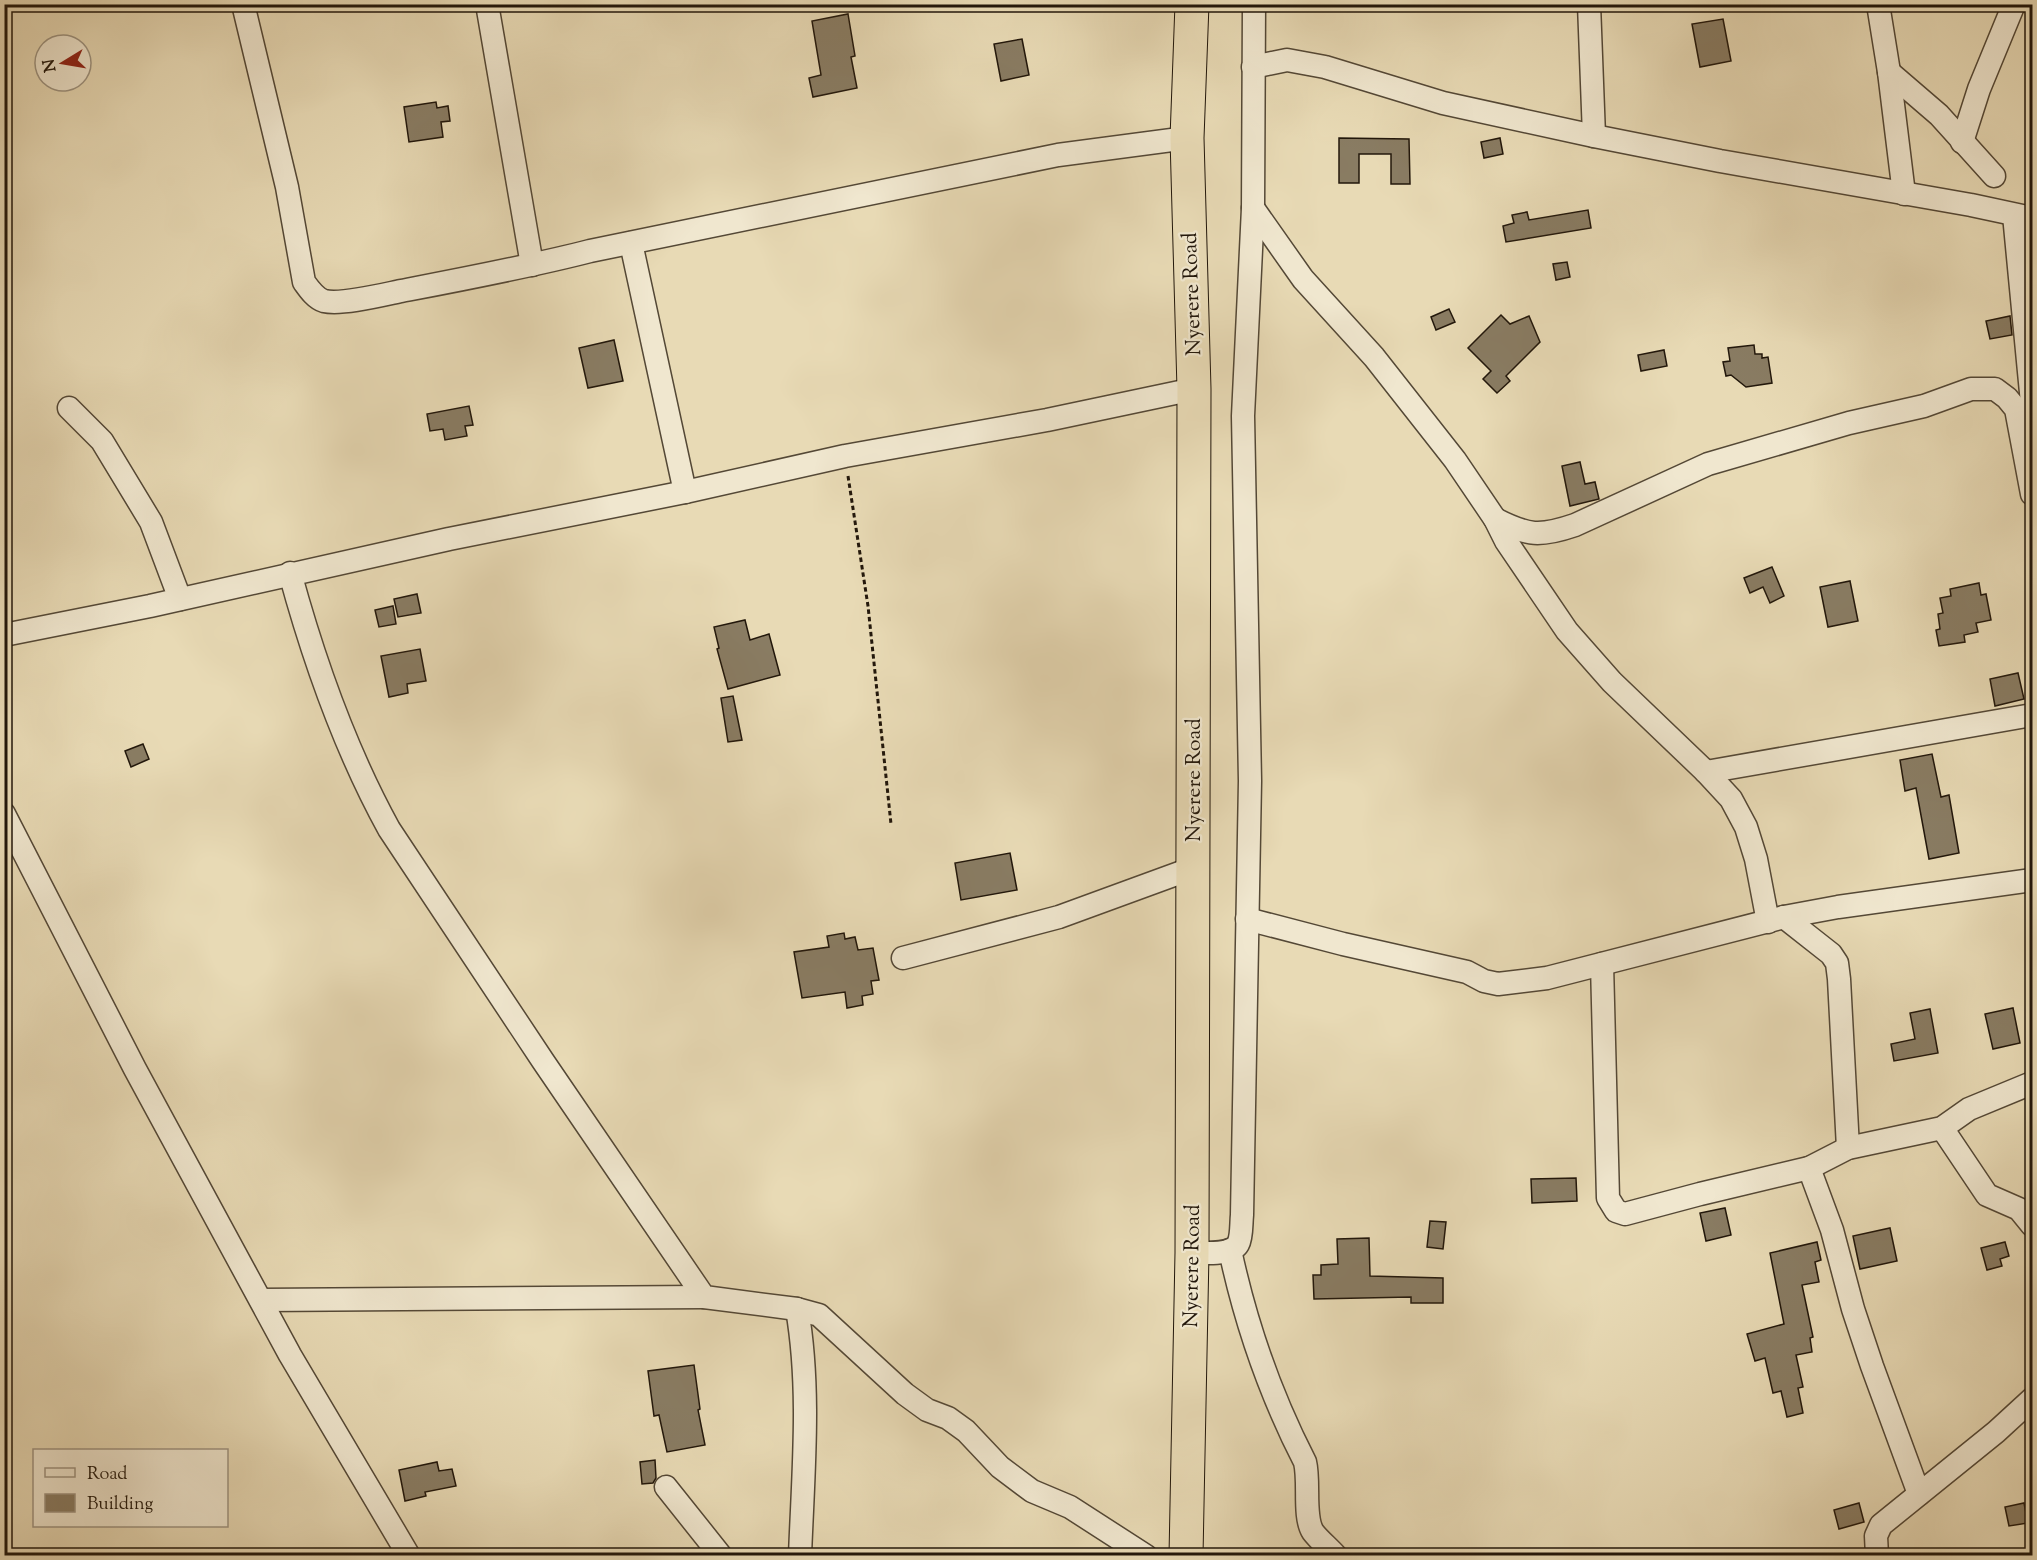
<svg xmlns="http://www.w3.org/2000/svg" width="2037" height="1560" viewBox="0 0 2037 1560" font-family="'Sorts Mill Goudy',serif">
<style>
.building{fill:#897c63;stroke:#22170b;stroke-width:1.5}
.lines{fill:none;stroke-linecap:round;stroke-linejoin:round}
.minor-casing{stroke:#544836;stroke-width:25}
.trunk-casing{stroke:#22170b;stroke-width:35}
.path{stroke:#22170b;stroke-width:3;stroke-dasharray:4.5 3;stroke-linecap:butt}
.minor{stroke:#f0e7cf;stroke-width:22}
.trunk{stroke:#e8dab5;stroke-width:33}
.labels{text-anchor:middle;stroke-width:4.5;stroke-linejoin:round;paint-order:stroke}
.street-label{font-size:21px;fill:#22170b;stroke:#f0e7cf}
</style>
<rect width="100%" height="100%" fill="#e8dab5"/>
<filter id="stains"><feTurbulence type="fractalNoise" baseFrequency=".00333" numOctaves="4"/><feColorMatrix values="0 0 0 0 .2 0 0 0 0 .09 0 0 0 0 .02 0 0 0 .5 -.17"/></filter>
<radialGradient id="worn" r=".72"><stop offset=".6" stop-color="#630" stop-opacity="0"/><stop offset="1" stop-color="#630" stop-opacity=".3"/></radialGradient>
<g class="building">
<path d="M848,14L855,56L851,57L857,88L813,97L809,78L821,75L812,21Z"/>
<path d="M1723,19L1731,61L1700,67L1692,24Z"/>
<path d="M1022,39L1029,75L1001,81L994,44Z"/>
<path d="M436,102L437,108L448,106L450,121L441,122L443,137L409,142L404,107Z"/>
<path d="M1339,138L1409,139L1410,184H1391V154H1359V183H1339Z"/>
<path d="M1500,138L1503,154L1484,158L1481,142Z"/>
<path d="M1588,210L1591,228L1506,242L1503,226L1514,223L1512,215L1527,212L1529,220Z"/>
<path d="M1567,262L1570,277L1556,280L1553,264Z"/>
<path d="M1449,309L1455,322L1436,330L1431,317Z"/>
<path d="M1501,315L1510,324L1529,316L1540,342L1506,376L1510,381L1497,393L1483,379L1491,371L1468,348Z"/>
<path d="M2010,316L2012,335L1990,339L1986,321Z"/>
<path d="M614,340L623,381L588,388L579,348Z"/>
<path d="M1754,345L1755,354H1762V358L1768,357L1772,383L1746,387L1731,375L1726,376L1723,362L1730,361L1728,348Z"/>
<path d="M1664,350L1667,366L1641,371L1638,355Z"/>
<path d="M469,406L473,425L465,426L467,436L445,440L443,429L430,431L427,414Z"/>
<path d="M1580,462L1585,484L1595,482L1599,499L1570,506L1562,466Z"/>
<path d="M1772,567L1784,596L1770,603L1763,587L1750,593L1744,578Z"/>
<path d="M1850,581L1858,621L1828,627L1820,587Z"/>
<path d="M1979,583L1981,595L1986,594L1991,620L1976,623L1978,632L1964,635L1965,642L1939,646L1936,630L1940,629L1938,614L1943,613L1940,598L1951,596L1950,589Z"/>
<path d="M417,594L421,613L398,617L394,599Z"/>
<path d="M393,606L396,624L379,627L375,610Z"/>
<path d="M745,620L750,640L769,634L780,675L728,689L717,649L719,648L714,627Z"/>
<path d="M420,649L426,681L407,684L408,693L389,697L381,656Z"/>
<path d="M2018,673L2024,699L1995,706L1990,679Z"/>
<path d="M733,696L742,740L728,742L721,698Z"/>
<path d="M143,744L149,759L131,767L125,751Z"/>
<path d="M1932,754L1941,797L1949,795L1959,853L1929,859L1916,788L1905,791L1900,760Z"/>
<path d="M1010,853L1017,890L961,900L955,863Z"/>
<path d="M844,933L845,939L855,937L858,950L873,948L879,980L871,981L873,994L862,996L863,1005L847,1008L845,992L802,998L794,952L829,947L827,936Z"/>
<path d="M2013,1008L2020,1043L1993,1049L1985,1014Z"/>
<path d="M1930,1009L1938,1053L1894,1061L1891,1044L1915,1039L1910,1013Z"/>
<path d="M1576,1178L1577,1201L1532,1203L1531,1179Z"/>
<path d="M1725,1208L1731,1235L1706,1241L1700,1213Z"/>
<path d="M1430,1221L1446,1222L1443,1249L1427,1247Z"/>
<path d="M1890,1228L1897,1261L1860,1269L1853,1236Z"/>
<path d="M1369,1238L1370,1276L1443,1278V1303H1411V1297L1314,1299L1313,1275H1321V1265L1338,1264L1337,1239Z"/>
<path d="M1817,1242L1821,1260L1815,1262L1819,1282L1802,1285L1813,1337L1810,1338L1812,1352L1796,1355L1803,1387L1798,1388L1803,1413L1787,1417L1781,1391L1773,1393L1765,1358L1755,1361L1747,1334L1784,1324L1770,1253Z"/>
<path d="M2005,1242L2009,1256L2000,1259L2002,1266L1987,1270L1981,1248Z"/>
<path d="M694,1365L700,1409L698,1410L705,1445L667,1452L659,1415L654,1416L648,1371Z"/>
<path d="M655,1460L656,1478L653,1483L642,1484L640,1462Z"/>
<path d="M437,1462L439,1471L452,1469L456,1486L425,1492L426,1496L405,1501L399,1470Z"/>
<path d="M1859,1503L1864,1522L1839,1529L1834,1510Z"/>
<path d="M2024,1503L2028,1523L2009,1526L2005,1507Z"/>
</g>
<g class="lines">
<defs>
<g id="minor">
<path d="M243,4L287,187L304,282C309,289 315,298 324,301C342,305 382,295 401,291C464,279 528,267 590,251L1058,155L1187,138"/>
<path d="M487,4L532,265"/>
<path d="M1589,4L1594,136"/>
<path d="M1878,4L1889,72L1904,194"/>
<path d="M1253,67L1287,60L1325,67L1443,103L1594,136L1720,161L1971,205L2032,218"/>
<path d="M1889,72L1939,115L1994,176"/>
<path d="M1962,142L1979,89L2014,4"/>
<path d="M1253,208L1303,279L1374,357L1455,460L1495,519L1506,541L1567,631L1612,682L1706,772L1731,799L1746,827L1756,859L1768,922"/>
<path d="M2014,215L2032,403"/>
<path d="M631,243L685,492"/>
<path d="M69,408L102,441L151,522L180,599"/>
<path d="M1495,519C1528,536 1540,537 1575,525L1708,464L1849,423L1924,406L1971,389H1995L2007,398L2016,409L2032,494"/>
<path d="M290,573C314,661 345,749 389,829L543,1061L704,1297L797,1309L819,1315L905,1394L927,1410L948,1418L966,1431L1000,1467L1032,1491L1070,1507L1146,1556"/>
<path d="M4,635L150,606L449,539L685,492L845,456L1047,420L1194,389"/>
<path d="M1706,772L2032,715"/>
<path d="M4,814L135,1069L290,1355L409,1556"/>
<path d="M1784,917L1831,954L1837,963L1839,979L1848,1148"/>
<path d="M1247,919L1343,944L1467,972L1484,981L1498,984L1547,978L1784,917L1838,907L2032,880"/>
<path d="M903,958L1059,917L1193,868"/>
<path d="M1602,964L1608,1198L1616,1211L1625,1214L1700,1194L1809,1168L1848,1148L1942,1128L1969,1109L2032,1083"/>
<path d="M1942,1128L1987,1195L2019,1209L2032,1225"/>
<path d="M1809,1168L1832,1230L1853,1309L1872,1366L1919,1494"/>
<path d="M1230,1250C1246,1325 1270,1394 1305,1462C1310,1482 1303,1517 1313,1532C1319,1540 1329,1548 1336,1556"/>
<path d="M1192,1253C1203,1253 1232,1255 1238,1244C1242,1237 1241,1224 1242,1215L1250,781L1243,416L1253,208L1254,4"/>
<path d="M261,1300L704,1297"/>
<path d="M797,1309C811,1390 803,1474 800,1556"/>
<path d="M666,1487L721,1556"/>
<path d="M1877,1556L1876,1536L1881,1525L1996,1432L2032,1399"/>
</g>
<path id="trunk" d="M1186,1556L1192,1253L1194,389L1187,138L1192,4"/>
</defs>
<use href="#minor" class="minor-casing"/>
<use href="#trunk" class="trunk-casing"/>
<path class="path" d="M848,476L868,606L891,824"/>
<use href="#minor" class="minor"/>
<use href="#trunk" class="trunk"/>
</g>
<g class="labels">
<g class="street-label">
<text transform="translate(1191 294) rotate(-92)" y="7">Nyerere Road</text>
<text transform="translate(1193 780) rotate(-90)" y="7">Nyerere Road</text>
<text transform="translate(1191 1266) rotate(-89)" y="7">Nyerere Road</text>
</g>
</g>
<rect width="2037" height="1560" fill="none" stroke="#e8dab5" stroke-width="24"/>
<rect x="6" y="6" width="2025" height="1548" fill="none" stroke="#22170b" stroke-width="3"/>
<rect x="12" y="12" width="2013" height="1536" fill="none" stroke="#22170b" stroke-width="1.5"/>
<rect x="33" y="1449" width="195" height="78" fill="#f0e7cf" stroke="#9e9481" stroke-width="1.5"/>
<rect x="45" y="1468" width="30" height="9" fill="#f0e7cf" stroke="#9e9481" stroke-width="1.5"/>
<text x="87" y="1479" font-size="18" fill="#22170b">Road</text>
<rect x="45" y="1494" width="30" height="18" fill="#897c63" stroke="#9e9481" stroke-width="1.5"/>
<text x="87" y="1509" font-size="18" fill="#22170b">Building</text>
<g transform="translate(63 63) rotate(259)"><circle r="28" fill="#f0e7cf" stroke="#9e9481" stroke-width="1.5"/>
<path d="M0-4.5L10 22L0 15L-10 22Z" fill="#8f2418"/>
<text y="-9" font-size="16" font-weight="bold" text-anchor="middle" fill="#22170b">N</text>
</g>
<rect width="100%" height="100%" filter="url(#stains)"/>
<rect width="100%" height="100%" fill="url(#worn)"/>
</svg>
